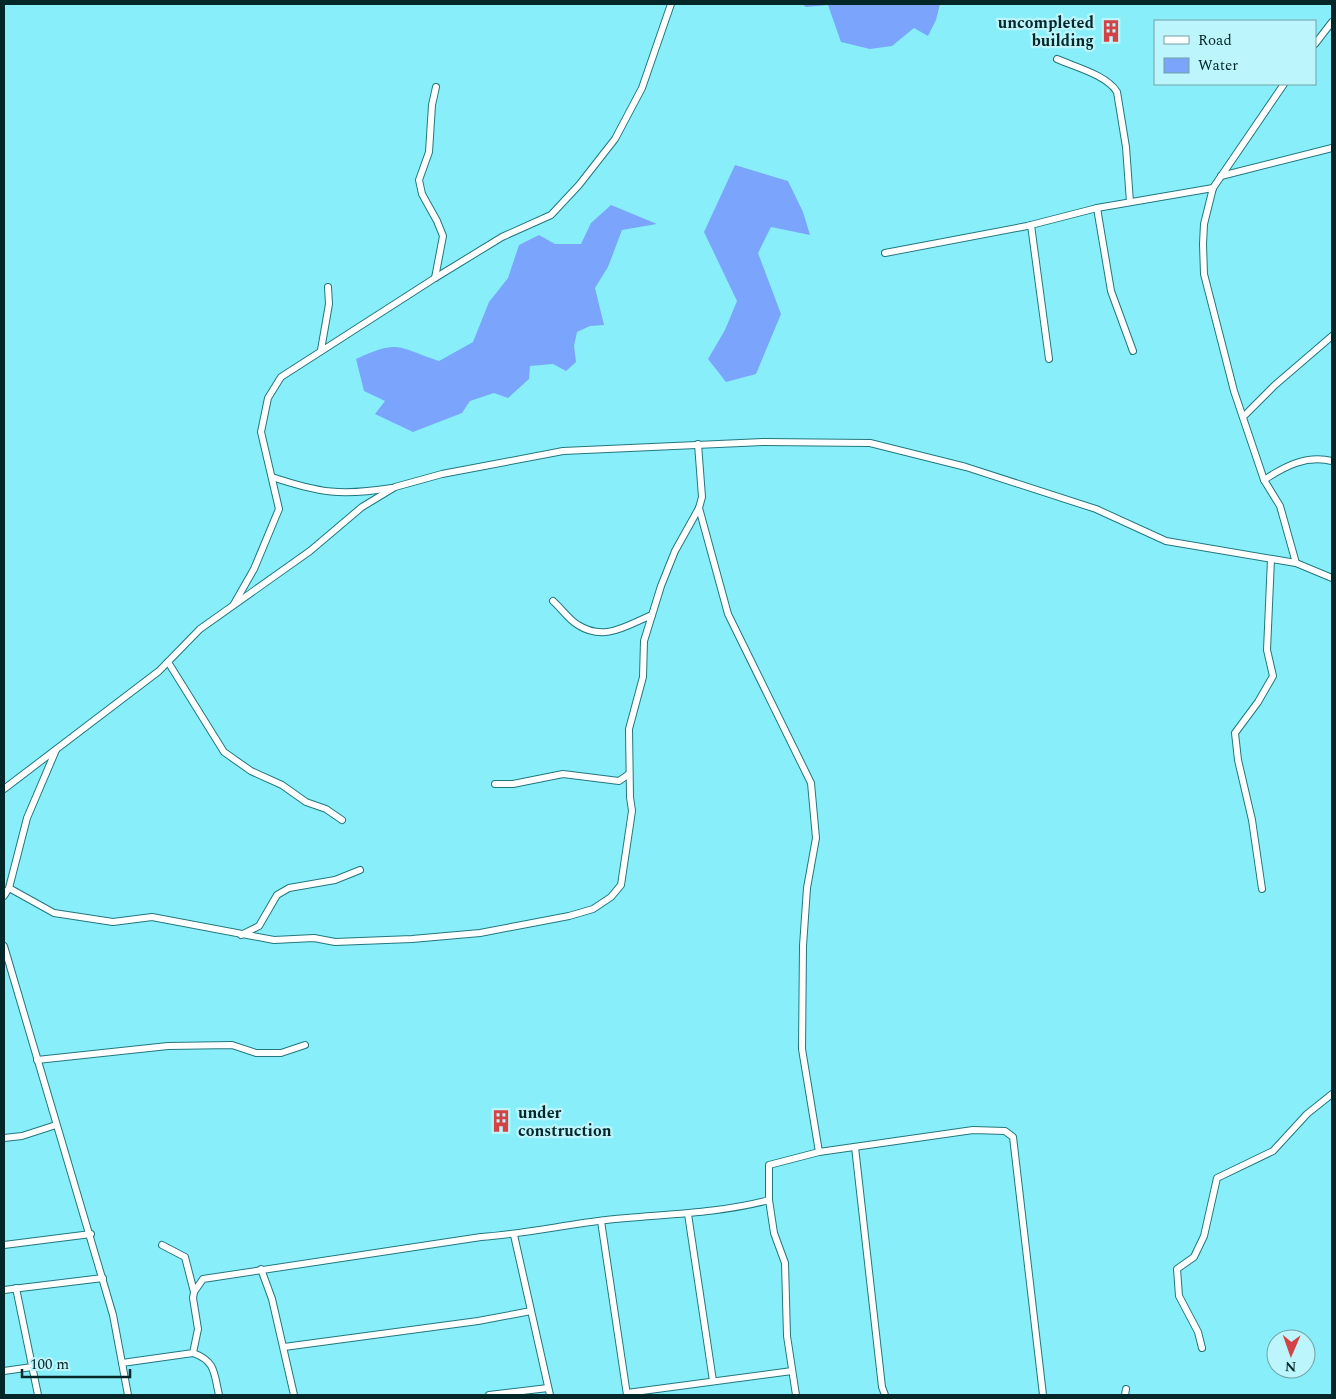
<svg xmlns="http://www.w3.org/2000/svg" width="1336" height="1399" viewBox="0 0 1336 1399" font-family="Spectral,serif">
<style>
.water{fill:#7ba5fc}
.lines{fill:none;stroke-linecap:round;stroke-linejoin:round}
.street-casing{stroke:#22777e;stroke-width:8}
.street{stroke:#fff;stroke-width:6}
.labels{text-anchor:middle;stroke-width:4.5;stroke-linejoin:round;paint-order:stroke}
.poi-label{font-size:16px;font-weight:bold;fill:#032629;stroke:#bcf5fb;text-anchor:end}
</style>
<rect width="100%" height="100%" fill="#88effa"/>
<g class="water">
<path d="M802,4H940L936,20L928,36L914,28L892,46L870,49L841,42L828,5L806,7Z"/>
<path d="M735,165L788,181L803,212L810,235L771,227L758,253L781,314L756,374L726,382L708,359L725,330L737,301L704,232Z"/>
<path d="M611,205L657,224L622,230L608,267L595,288L604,325L590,326L577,332L574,346L576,362L566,371L553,364L530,366L529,379L508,398L494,393L470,401L462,413L413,432L375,414L385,401L364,391L356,359C399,339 397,347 439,361L473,342L489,302L508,278L519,245L539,235L555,244H581L591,223Z"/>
</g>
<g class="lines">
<defs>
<g id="street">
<path d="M1315,44L1332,22"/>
<path d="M1057,59C1075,67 1107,75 1117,92L1126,147L1130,202"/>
<path d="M1284,84L1213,188L1204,224L1203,244L1204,274L1234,391L1264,480L1280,506L1296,563"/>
<path d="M1221,176L1332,148"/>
<path d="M1097,208L1111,291L1133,351"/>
<path d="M1031,225L1049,359"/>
<path d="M885,253L1027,226L1097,208L1213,188"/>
<path d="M435,278L443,236L437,221L422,194L419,180L429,152L432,105L436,87"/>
<path d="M321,350L329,304L328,287"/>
<path d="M1243,417L1275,385L1332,336"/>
<path d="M272,477C320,493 341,496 392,488"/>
<path d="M1264,480C1285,466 1306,455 1332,461"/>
<path d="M553,601C561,608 569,620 578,625C605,642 627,625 652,615"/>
<path d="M234,604L254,569L279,509L261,432L268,398L281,377L435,278L502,237L551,215L579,185L615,139L642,88L671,4"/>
<path d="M168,662L224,752L251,771L282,785L306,802L326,809L342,820"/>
<path d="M495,784H513L563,774L619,781L629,774"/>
<path d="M4,789L159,671L200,629L310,551L362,507L395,487L442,474L563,451L763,442L870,443L966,467L1096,509L1166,541L1296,563L1332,578"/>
<path d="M9,888L54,913L113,922L152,917L274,940L314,938L335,942L412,939L480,933L569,916L593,909L611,897L621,885L632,811L630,797L629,729L643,677L644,641L661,586L675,551L699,508L702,497L698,444"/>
<path d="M1262,889L1252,820L1238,760L1235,733L1258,702L1273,676L1267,650L1271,559"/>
<path d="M4,896L9,888L27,818L56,750"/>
<path d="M241,935L259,926L277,895L289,888L335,880L360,870"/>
<path d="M4,946L113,1315L128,1395"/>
<path d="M37,1060L168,1046L232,1045L256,1053H281L305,1045"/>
<path d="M4,1138L22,1136L56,1125"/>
<path d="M855,1147L882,1387L885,1395"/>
<path d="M819,1152L973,1130L1005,1131L1013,1137L1043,1395"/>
<path d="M769,1200L774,1233L785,1263L787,1336L796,1395"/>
<path d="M688,1214L713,1381"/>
<path d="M601,1221L627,1395"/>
<path d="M514,1235L550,1395"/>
<path d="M4,1245L91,1234"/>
<path d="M162,1245L185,1257L194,1292L203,1279L481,1237C523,1234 564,1225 606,1220C661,1214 716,1214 769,1200V1165L819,1152L802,1049L803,946L807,888L816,838L811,783L728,614L699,508"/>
<path d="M261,1269L272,1299L294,1395"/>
<path d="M16,1288L38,1395"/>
<path d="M4,1290L103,1278"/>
<path d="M284,1347L478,1321L531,1311"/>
<path d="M1202,1348L1198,1332L1179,1296L1177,1269L1194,1257L1204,1236L1217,1178L1273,1151L1307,1114L1332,1094"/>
<path d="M193,1353C216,1361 214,1374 219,1395"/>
<path d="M122,1363L193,1353L198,1329L193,1298L194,1292"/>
<path d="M4,1371L32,1367"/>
<path d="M627,1393L792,1371"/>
<path d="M489,1395L548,1388"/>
<path d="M1125,1395L1126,1389"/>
</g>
</defs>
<use href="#street" class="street-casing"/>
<use href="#street" class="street"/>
</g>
<defs>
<symbol id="building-bare" viewBox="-9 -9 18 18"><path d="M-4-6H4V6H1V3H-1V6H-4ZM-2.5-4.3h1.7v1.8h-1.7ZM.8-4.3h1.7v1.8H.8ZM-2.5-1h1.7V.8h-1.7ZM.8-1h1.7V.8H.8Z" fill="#d34345" stroke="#bcf5fb" stroke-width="2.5" paint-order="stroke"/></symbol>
</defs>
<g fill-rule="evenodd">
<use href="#building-bare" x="1095" y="15" width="32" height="32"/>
<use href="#building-bare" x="485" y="1105" width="32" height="32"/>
</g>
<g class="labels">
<g class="poi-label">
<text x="1094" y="28">uncompleted<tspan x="1094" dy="18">building</tspan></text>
<text x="518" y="1118" text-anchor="start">under<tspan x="518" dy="18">construction</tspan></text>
</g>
</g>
<rect width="1336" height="1399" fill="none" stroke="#032629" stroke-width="10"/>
<rect x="1154" y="20" width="162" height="65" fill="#bcf5fb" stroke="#72a2a7"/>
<rect x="1164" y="36" width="25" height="8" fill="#ffffff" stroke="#72a2a7"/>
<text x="1198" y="45" font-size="15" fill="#032629">Road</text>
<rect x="1164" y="58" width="25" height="15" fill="#7ba5fc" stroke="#72a2a7"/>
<text x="1198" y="70" font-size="15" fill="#032629">Water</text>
<g transform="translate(1291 1354) rotate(182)"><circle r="24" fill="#bcf5fb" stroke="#72a2a7"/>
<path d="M0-4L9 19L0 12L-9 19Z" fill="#d34345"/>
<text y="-8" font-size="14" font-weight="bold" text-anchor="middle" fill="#032629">N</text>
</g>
<path d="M22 1369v8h108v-8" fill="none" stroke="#032629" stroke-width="2.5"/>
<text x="30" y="1369" font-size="15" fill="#032629" stroke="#bcf5fb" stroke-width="4" paint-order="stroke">100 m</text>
</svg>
